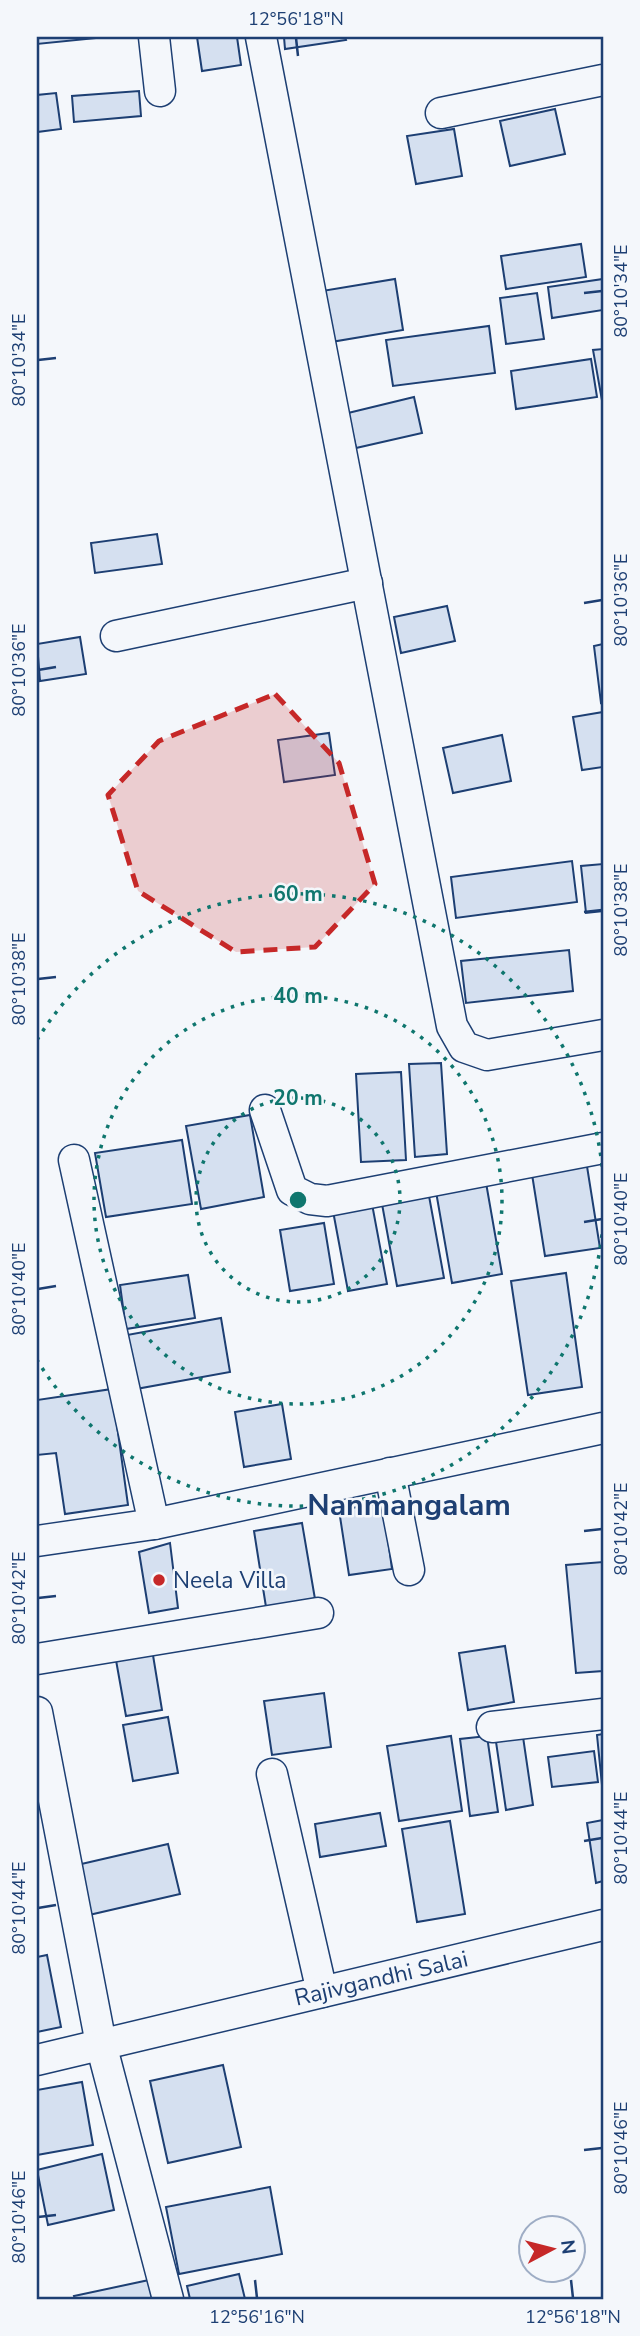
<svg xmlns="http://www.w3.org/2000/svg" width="640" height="2336" viewBox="0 0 640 2336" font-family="'Nunito Sans',sans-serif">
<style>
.building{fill:#d5e0f0;stroke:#1d3f73;stroke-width:2}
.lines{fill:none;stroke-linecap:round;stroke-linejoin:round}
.minor-casing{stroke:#1d3f73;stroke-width:33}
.minor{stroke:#f4f7fb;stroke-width:30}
.marked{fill:#c62828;fill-opacity:0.2;stroke:#c62828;stroke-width:5;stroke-dasharray:14 9;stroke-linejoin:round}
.ticks{fill:none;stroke:#1d3f73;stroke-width:2.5}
.ring{fill:none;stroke:#0f766e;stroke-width:3.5;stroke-dasharray:3.5 7}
.poi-dot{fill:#c62828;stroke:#f4f7fb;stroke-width:2.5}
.labels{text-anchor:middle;stroke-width:5;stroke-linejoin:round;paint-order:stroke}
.poi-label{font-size:23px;fill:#1d3f73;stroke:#f4f7fb;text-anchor:start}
.street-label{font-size:23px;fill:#1d3f73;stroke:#f4f7fb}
.district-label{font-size:30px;font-weight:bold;fill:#1d3f73;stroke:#f4f7fb}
.centre{fill:#0f766e;stroke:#f4f7fb;stroke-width:3.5}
.ring-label{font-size:21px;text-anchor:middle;font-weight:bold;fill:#0f766e;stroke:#f4f7fb;stroke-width:5;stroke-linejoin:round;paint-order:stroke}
.neatline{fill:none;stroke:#1d3f73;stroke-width:2.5}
.ticks-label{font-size:18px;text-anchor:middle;fill:#1d3f73}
</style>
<rect width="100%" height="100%" fill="#f4f7fb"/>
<g class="building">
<path d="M37,37H106L37,44Z"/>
<path d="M197,37H237L241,65L202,71Z"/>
<path d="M284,37H345L346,40L285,49Z"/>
<path d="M139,91L141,116L74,122L72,96Z"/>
<path d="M56,93L61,129L37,132V95Z"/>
<path d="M555,109L565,154L510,166L500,121Z"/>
<path d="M454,129L462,176L416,184L407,136Z"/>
<path d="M581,244L586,277L506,289L501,256Z"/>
<path d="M395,279L403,330L331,342L322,291Z"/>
<path d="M603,279V310L552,318L548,287Z"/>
<path d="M537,293L544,339L506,344L500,298Z"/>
<path d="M489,326L495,373L393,386L386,340Z"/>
<path d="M603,349V406L593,350Z"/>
<path d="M591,359L597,397L516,409L511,371Z"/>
<path d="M414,397L422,433L356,448L348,413Z"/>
<path d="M157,534L162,564L95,573L91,543Z"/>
<path d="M447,606L455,641L401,653L394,617Z"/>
<path d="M80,637L86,674L40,681L37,644Z"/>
<path d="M603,644V702L601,703L594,646Z"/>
<path d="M603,712V767L582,770L573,717Z"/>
<path d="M329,733L335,775L284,782L278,740Z"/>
<path d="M502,735L511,781L453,793L443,748Z"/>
<path d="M572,861L577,902L456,918L451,877Z"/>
<path d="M603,864V911L586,913L581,866Z"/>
<path d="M569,950L573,991L466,1003L461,961Z"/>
<path d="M441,1063L447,1154L415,1157L409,1064Z"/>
<path d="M401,1072L406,1160L361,1162L356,1074Z"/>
<path d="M250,1115L264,1197L201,1209L186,1126Z"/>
<path d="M182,1140L192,1204L106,1217L95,1153Z"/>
<path d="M586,1160L600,1248L545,1256L531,1168Z"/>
<path d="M485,1177L502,1274L452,1283L435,1186Z"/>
<path d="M427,1185L444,1278L397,1286L380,1193Z"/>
<path d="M372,1204L387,1284L348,1291L333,1211Z"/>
<path d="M324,1223L334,1284L290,1291L280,1230Z"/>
<path d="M566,1273L582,1387L528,1395L511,1281Z"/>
<path d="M188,1275L195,1318L126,1329L120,1285Z"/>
<path d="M221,1318L230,1372L136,1389L127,1335Z"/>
<path d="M112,1389L128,1505L65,1514L56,1453L37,1455V1400Z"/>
<path d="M282,1404L291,1459L244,1467L235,1412Z"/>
<path d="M383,1503L392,1569L349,1575L339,1510Z"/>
<path d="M302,1523L315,1599L266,1607L254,1531Z"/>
<path d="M170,1543L178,1608L149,1613L139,1552Z"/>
<path d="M603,1562V1671L576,1673L566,1565Z"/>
<path d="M151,1643L162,1710L126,1716L114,1649Z"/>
<path d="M505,1646L514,1702L468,1710L459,1653Z"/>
<path d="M324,1693L331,1747L272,1755L264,1701Z"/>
<path d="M168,1717L178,1773L133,1781L123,1725Z"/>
<path d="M522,1730L533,1805L506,1810L495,1735Z"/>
<path d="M603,1734V1795L597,1735Z"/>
<path d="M451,1736L462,1811L399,1821L387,1746Z"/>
<path d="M487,1736L498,1812L470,1816L460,1739Z"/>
<path d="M594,1751L598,1782L552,1787L548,1757Z"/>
<path d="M380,1813L386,1846L320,1857L315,1824Z"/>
<path d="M603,1820V1881L596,1883L587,1823Z"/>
<path d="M450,1821L465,1914L417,1922L402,1829Z"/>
<path d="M168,1844L180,1894L89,1915L77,1865Z"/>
<path d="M47,1955L61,2027L37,2032V1957Z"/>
<path d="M223,2065L241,2147L168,2163L150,2081Z"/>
<path d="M82,2082L93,2145L37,2155V2090Z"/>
<path d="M102,2154L114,2210L48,2225L37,2170Z"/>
<path d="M270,2187L282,2254L179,2274L166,2207Z"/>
<path d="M239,2274L245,2299H190L187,2286Z"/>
<path d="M149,2280L152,2299H75L74,2296Z"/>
</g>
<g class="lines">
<defs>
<g id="minor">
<path d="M154,37L160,91"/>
<path d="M261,37L452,1026L464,1047L487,1055L603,1035"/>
<path d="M441,113L603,80"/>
<path d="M116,636L367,583"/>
<path d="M265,1110L292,1190L310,1199L327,1201L603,1148"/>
<path d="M74,1160L154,1524"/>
<path d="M390,1473L409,1570"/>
<path d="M37,1541L154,1524L603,1428"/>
<path d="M37,1659L318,1613"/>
<path d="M37,1712L101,2044L168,2299"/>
<path d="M492,1727L603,1714"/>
<path d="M272,1774L322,1992"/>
<path d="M37,2060L603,1925"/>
</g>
</defs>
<use href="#minor" class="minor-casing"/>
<use href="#minor" class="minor"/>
</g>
<path class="marked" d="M275,694L339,763L375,884L315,947L236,952L138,891L108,795L159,741Z"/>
<path class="ticks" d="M296,38L298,56M584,293L602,291M38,360L56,358M584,603L602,600M38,670L56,667M584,912L602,910M38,979L56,977M584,1222L602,1219M38,1289L56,1286M584,1531L602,1529M38,1598L56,1596M584,1841L602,1838M38,1908L56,1905M584,2150L602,2148M38,2217L56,2215M255,2280L257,2298M571,2280L573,2298"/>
<g class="ring">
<circle cx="298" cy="1200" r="102"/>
<circle cx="298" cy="1200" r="204"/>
<path d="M603 1224A306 306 0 0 1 37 1360M37 1040A306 306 0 0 1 603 1176"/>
</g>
<circle class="poi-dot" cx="159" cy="1580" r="7"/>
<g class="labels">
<g class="poi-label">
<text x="173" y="1588">Neela Villa</text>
</g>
<g class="street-label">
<text transform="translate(381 1978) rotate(-13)" y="8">Rajivgandhi Salai</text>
</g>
<g class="district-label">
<text x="409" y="1515">Nanmangalam</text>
</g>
</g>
<circle cx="298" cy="1200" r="10" class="centre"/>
<g class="ring-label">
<text x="298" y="901">60 m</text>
<text x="298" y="1003">40 m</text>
<text x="298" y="1105">20 m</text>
</g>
<rect width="640" height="2336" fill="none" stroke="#f4f7fb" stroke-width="77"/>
<g transform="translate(552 2249) rotate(83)"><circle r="33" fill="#f4f7fb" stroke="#9eadc5" stroke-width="2"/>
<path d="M0-5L12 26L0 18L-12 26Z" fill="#c62828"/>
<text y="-10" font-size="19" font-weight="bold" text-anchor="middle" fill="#1d3f73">N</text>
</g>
<rect x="38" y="38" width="564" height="2260" class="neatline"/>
<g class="ticks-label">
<text x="296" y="25">12°56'18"N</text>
<text transform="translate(621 291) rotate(-90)" y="6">80°10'34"E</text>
<text transform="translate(19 360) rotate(-90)" y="6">80°10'34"E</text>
<text transform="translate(621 600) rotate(-90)" y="6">80°10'36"E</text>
<text transform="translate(19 670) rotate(-90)" y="6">80°10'36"E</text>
<text transform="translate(621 910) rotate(-90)" y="6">80°10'38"E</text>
<text transform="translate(19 979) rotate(-90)" y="6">80°10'38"E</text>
<text transform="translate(621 1219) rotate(-90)" y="6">80°10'40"E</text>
<text transform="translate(19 1289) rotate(-90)" y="6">80°10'40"E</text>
<text transform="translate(621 1529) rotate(-90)" y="6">80°10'42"E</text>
<text transform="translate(19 1598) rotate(-90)" y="6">80°10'42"E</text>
<text transform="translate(621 1838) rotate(-90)" y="6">80°10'44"E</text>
<text transform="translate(19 1908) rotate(-90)" y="6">80°10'44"E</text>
<text transform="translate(621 2148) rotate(-90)" y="6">80°10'46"E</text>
<text transform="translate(19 2217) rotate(-90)" y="6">80°10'46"E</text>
<text x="257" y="2323">12°56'16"N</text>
<text x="573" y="2323">12°56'18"N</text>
</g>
</svg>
